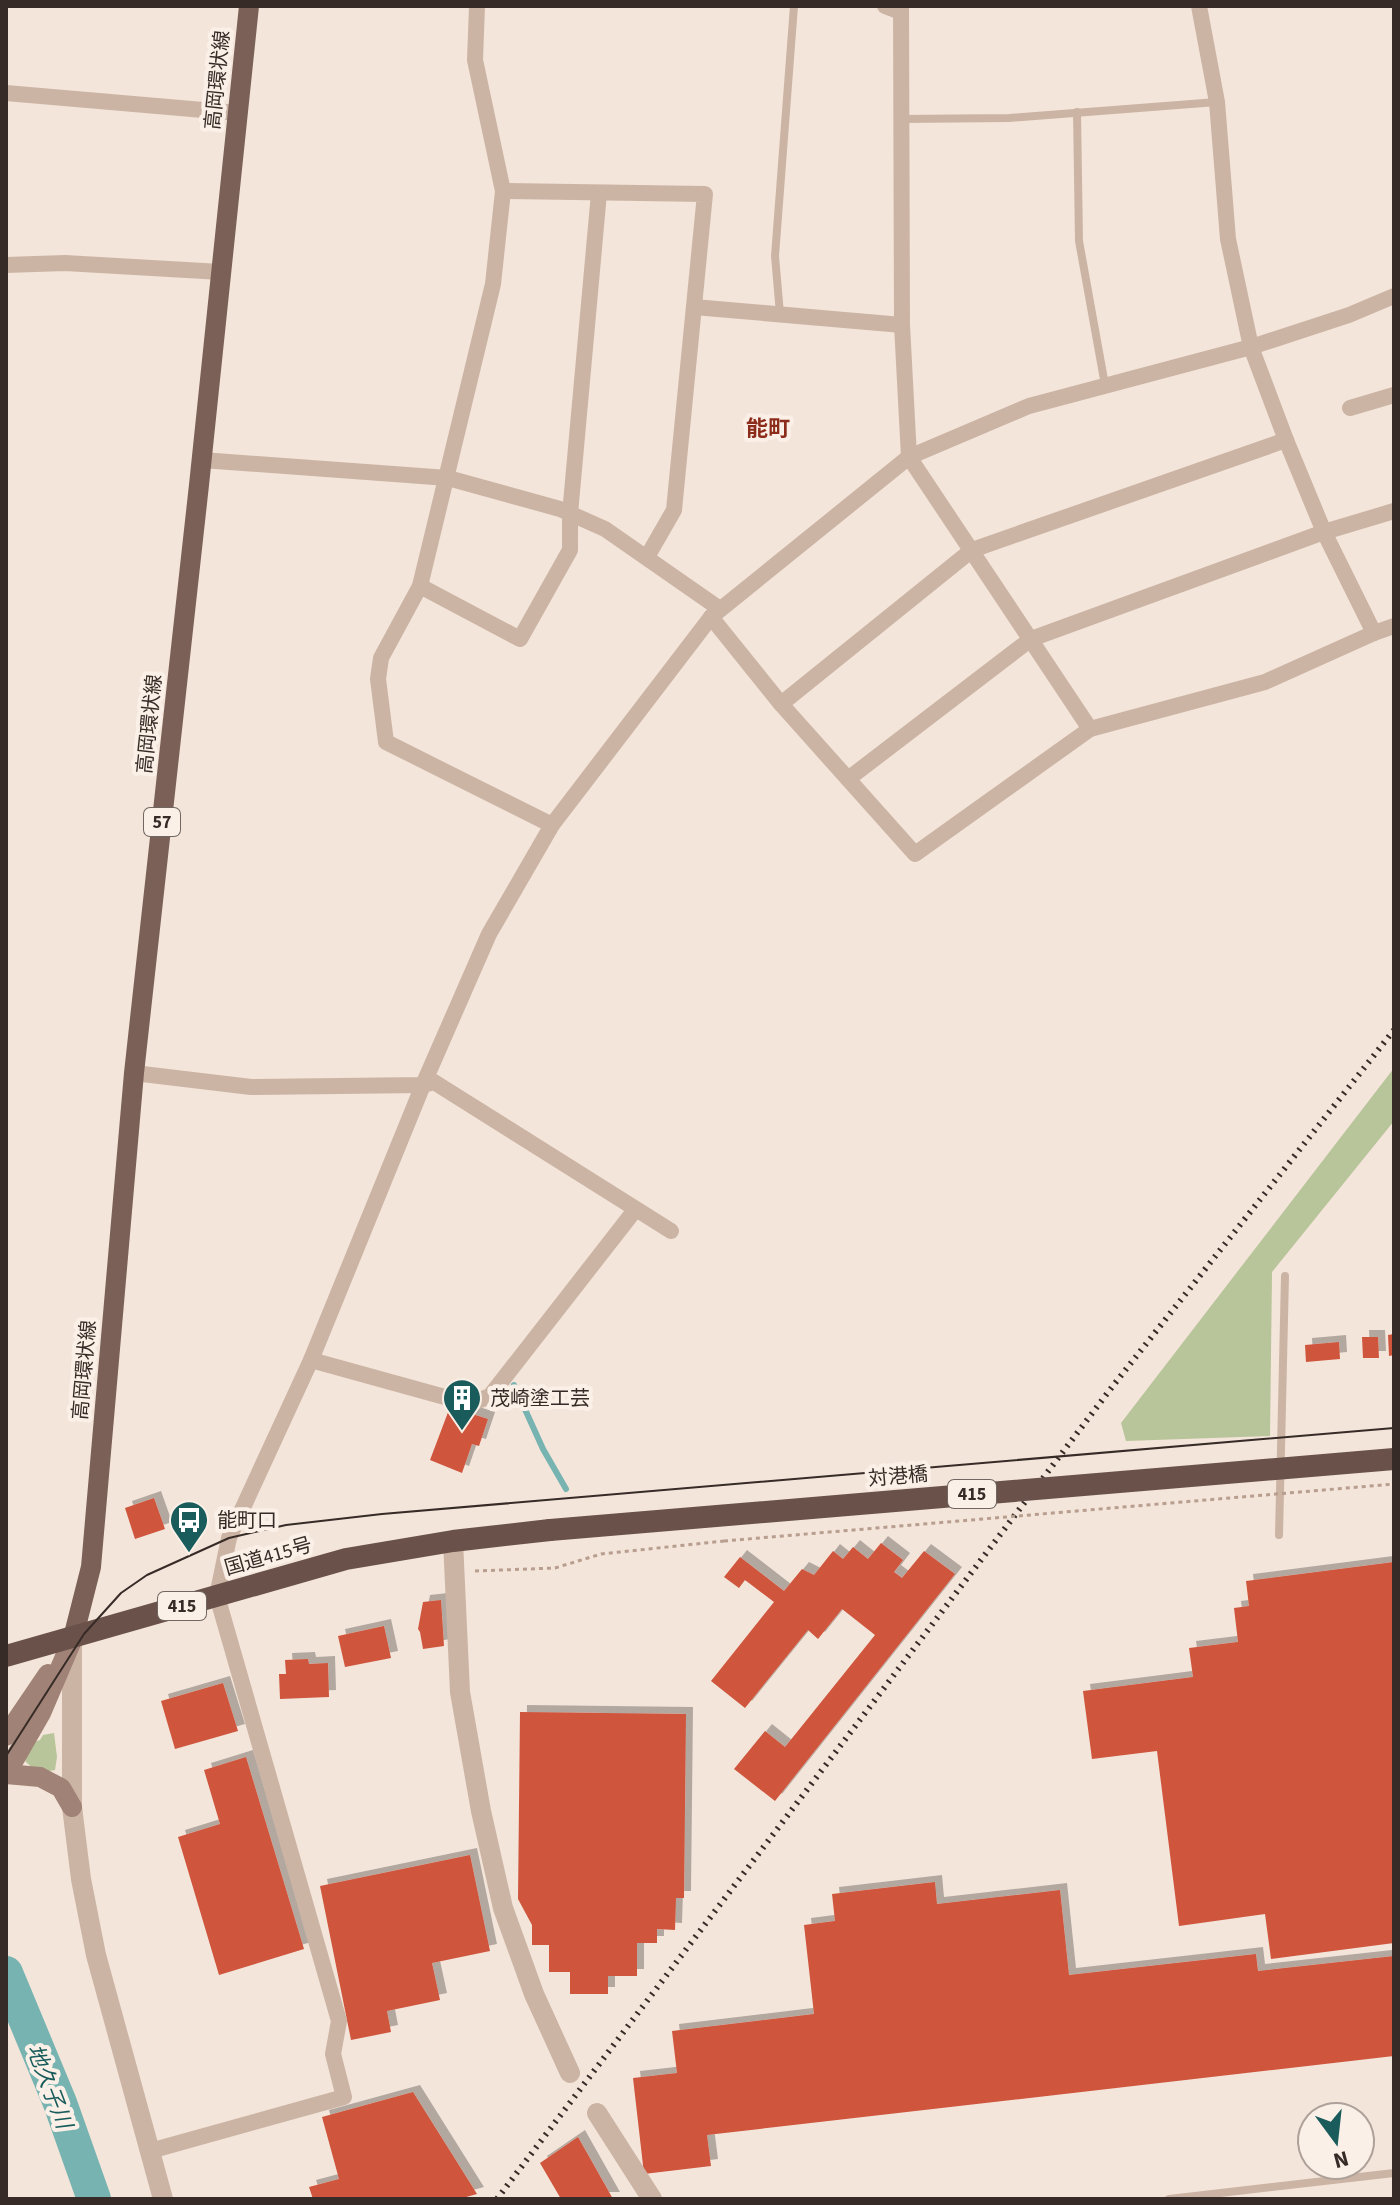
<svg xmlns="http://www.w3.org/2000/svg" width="1400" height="2205" viewBox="0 0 1400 2205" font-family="'Source Sans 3','Noto Sans JP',sans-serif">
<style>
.green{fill:#b8c499}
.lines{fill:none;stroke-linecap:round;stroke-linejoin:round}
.stream{stroke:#77b3b1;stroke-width:6}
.river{stroke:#77b3b1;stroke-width:34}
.building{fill:#cf553d;filter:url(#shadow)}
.path{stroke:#b89e8f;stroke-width:3;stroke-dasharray:4 4;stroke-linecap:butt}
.service{stroke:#ccb4a5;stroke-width:8}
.minor{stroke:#ccb4a5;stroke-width:16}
.tertiary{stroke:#ccb4a5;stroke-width:20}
.secondary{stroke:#a08276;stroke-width:20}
.primary{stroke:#7b6057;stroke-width:20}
.trunk{stroke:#6a524a;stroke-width:22}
.tram{stroke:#372b27;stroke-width:2}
.rail{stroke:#372b27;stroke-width:6;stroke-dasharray:2 6;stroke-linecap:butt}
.path-bridge{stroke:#b89e8f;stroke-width:3;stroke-dasharray:4 4;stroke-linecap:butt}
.trunk-bridge{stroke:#6a524a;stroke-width:22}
.labels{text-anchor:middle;stroke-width:8;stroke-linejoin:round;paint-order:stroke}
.shield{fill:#fbf0e7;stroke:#726661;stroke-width:2}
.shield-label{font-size:18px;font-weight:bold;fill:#372b27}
.street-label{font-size:20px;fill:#372b27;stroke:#fbf0e7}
.poi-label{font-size:20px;fill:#372b27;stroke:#fbf0e7;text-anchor:start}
.neighbourhood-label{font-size:22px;font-weight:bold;fill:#8c2c1a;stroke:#fbf0e7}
.water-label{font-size:22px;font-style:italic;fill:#195c5b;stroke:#fbf0e7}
</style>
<defs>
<filter id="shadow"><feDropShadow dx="7" dy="-7" stdDeviation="0" flood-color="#0004"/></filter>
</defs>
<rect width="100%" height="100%" fill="#f3e5da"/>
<g class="green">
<path d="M1394,1068V1121L1272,1272L1270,1436L1126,1441L1121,1423Z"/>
<path d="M54,1733L57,1757L55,1770C44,1773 33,1770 25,1761L34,1742L40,1740L43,1735Z"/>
</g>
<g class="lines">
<path class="stream" d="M514,1385L543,1449L566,1489"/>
<path class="river" d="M6,1973L60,2103L94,2199"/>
</g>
<g class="building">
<path d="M1394,1334V1355L1389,1356L1388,1335Z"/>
<path d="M1362,1337H1378L1379,1358H1363Z"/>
<path d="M1339,1342L1340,1359L1306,1362L1305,1345Z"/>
<path d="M450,1407L488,1419L479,1446L472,1444L462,1473L430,1460Z"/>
<path d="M154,1498L165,1529L135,1539L125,1508Z"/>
<path d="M881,1543L903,1560L894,1572L902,1578L924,1551L955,1574L775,1801L734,1769L765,1731L785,1747L875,1635L842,1609L818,1639L808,1630L745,1708L711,1681L774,1602L745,1580L739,1588L724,1577L740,1557L784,1591L802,1569L814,1575L833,1551L843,1559L853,1547L868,1559Z"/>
<path d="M1394,1562V1943L1271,1959L1265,1914L1179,1926L1157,1751L1092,1759L1083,1691L1193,1677L1189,1648L1238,1642L1234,1608L1249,1606L1246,1581Z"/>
<path d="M441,1600L444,1646L423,1649L420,1632L418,1629L423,1602Z"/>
<path d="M384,1626L391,1658L345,1667L338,1636Z"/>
<path d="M308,1659L309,1664L328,1663L329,1697L280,1699L279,1674H286L285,1660Z"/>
<path d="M223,1683L238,1731L175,1749L161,1701Z"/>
<path d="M520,1712L686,1714L684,1898H676L675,1930L657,1929V1943H637V1976H608V1994H570V1972H549V1945H532V1925L518,1899Z"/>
<path d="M246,1757L304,1949L219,1975L178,1837L220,1824L204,1770Z"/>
<path d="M470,1855L490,1951L432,1963L440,2000L387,2011L391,2032L351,2040L320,1886Z"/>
<path d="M935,1882L937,1904L1060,1890L1069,1975L1256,1954L1258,1971L1394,1956V2056L707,2135L711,2166L644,2174L633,2078L677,2073L672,2031L814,2014L804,1925L835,1921L832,1894Z"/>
<path d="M413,2092L477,2194L459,2199H313L309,2187L339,2179L322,2117Z"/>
<path d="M578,2137L613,2199H561L540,2163Z"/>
</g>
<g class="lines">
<path class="path" d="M475,1571L555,1568L601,1554L724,1541"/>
<g class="service">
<path d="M1077,112L1079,241L1105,385"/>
<path d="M901,119L1009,118L1217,102"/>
<path d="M780,314L775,256L794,6"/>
<path d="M1279,1535L1285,1276"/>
<path d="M1169,2199L1394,2173"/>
</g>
<g class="minor">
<path d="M477,6L475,60L503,191L493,284L420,586L381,658L378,679L386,742L552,825"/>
<path d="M885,6L901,12"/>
<path d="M901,6L902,325L909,457L1090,729"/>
<path d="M1199,6L1217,102L1228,239L1251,347L1286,440L1324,532L1374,633"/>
<path d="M6,93L238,113"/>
<path d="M503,191L705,194L674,510L647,557"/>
<path d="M6,265L65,263L221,272"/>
<path d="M694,307L902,325"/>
<path d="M1350,408L1394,395"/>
<path d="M202,460L448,478L560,509L605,529L720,609"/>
<path d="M420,586L520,639L570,550V514L599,193"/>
<path d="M711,617L781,704L915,854L1090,729L1265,682L1374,633L1394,626"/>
<path d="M781,704L972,550L1286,440"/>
<path d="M848,779L1031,639L1324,532L1394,511"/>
<path d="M134,1073L251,1087L423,1085L434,1082L671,1231"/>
<path d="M311,1360L470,1404L490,1396L635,1210"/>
<path d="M150,2151L344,2097L333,2054L339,2021L217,1596L229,1538L311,1360L423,1085L489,934L552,825L711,617L909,457L1029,406L1251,347L1349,315L1394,296"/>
</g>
<g class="tertiary">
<path d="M453,1541L460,1692L481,1811L503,1908L534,1994L570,2073"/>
<path d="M72,1642V1807L81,1879L96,1955L163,2199"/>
<path d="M597,2113L652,2199"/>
</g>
<g class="secondary">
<path d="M6,1736L48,1674"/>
<path d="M6,1774L41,1713L73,1638"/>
<path d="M6,1774L40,1777L61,1788L72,1807"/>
</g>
<path class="primary" d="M73,1638L91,1567L134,1073L199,485L249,6"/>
<path class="trunk" d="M6,1656L346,1559L453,1541L550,1530"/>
<path class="tram" d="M6,1756L84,1634L121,1593L147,1575L229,1538L286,1525L382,1514L1394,1428"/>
<path class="rail" d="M497,2199L1112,1387L1394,1030"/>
<path class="path-bridge" d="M724,1541L1394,1484"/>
<path class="trunk-bridge" d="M550,1530L1394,1459"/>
</g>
<defs>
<symbol id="building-pin" viewBox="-11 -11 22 30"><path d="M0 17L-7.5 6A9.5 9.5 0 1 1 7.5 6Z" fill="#195c5b" stroke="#fbf0e7"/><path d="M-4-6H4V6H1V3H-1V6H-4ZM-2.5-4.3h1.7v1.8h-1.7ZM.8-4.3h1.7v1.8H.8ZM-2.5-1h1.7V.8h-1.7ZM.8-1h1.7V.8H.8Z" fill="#fff"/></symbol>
<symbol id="bus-pin" viewBox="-11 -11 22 30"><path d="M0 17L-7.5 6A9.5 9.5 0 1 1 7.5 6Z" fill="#195c5b" stroke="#fbf0e7"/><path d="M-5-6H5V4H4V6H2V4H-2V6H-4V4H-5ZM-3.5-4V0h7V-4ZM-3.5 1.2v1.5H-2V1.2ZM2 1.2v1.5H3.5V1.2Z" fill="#fff"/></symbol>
</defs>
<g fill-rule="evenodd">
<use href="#building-pin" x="440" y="1376" width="44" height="60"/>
<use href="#bus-pin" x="167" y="1498" width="44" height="60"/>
</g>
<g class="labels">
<g class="shield">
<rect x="144" y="808" width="36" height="28" rx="6"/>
<rect x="948" y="1480" width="48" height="28" rx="6"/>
<rect x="158" y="1592" width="48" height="28" rx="6"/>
</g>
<g class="shield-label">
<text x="162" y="828">57</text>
<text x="972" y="1500">415</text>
<text x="182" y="1612">415</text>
</g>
<g class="street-label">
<text transform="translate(217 80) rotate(-84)" y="7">高岡環状線</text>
<text transform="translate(149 724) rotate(-84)" y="7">高岡環状線</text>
<text transform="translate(84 1370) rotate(-85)" y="7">高岡環状線</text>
<text transform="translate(898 1476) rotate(-5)" y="7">対港橋</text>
<text transform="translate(268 1556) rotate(-16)" y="7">国道415号</text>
</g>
<g class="poi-label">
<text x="490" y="1405">茂崎塗工芸</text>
<text x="217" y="1527">能町口</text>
</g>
<g class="neighbourhood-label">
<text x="768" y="436">能町</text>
</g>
<g class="water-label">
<text transform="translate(50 2086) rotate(69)" y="8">地久子川</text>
</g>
</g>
<rect width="1400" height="2205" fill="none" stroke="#372b27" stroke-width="16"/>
<g transform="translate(1336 2141) rotate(165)"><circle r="38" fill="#fbf0e7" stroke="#ada19a" stroke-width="2"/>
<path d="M0-6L14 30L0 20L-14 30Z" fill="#195c5b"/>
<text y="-12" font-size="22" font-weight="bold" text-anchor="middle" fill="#372b27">N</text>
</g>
</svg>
